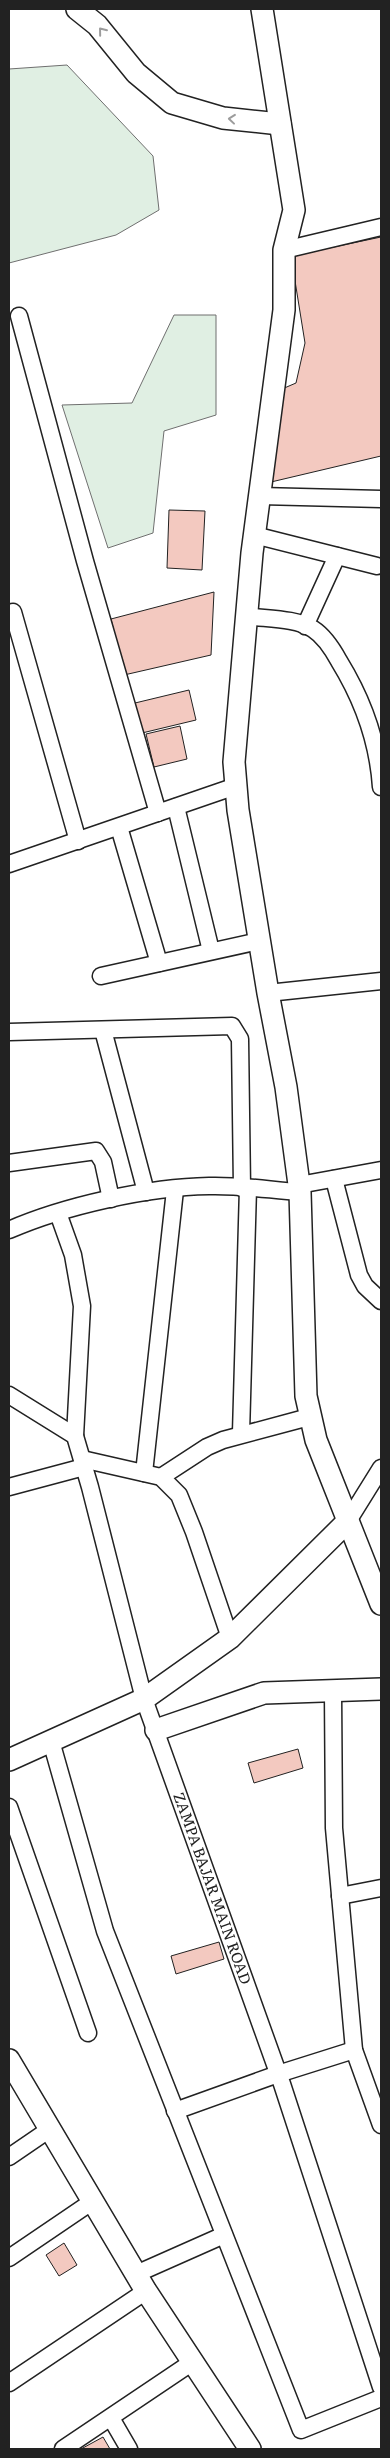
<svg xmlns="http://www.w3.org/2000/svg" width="390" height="2458" viewBox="0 0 390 2458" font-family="Literata,serif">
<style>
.green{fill:#e0efe3;stroke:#6f6f6f}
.building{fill:#f3c9c0;stroke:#222}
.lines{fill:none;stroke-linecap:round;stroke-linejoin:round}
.minor-casing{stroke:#222;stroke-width:19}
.tertiary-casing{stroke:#222;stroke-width:24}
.minor{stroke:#fff;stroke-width:16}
.tertiary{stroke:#fff;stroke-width:21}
.oneway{stroke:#9c9c9c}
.labels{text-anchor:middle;stroke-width:4;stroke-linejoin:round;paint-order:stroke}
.street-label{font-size:15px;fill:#222;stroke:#fff}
</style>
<rect width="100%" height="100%" fill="#fff"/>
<g class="green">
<path d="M67,65L153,156L159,210L116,235L9,263V69Z"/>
<path d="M174,315H216V415L164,431L153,533L108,548L62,405L132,403Z"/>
</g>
<g class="building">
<path d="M381,237V456L271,482L282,389L296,383L305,343L291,256Z"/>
<path d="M169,510L205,511L202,570L167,568Z"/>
<path d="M214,592L211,655L124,675L111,619Z"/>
<path d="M189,690L196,720L142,733L135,703Z"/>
<path d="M180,726L187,759L154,767L146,734Z"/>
<path d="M298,1749L303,1768L254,1783L248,1763Z"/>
<path d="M219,1942L224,1959L176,1974L171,1956Z"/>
<path d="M64,2243L77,2265L59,2276L46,2255Z"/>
<path d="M103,2437L110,2449H81Z"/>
</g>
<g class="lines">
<defs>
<g id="minor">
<path d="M284,250L381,227"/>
<path d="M19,316L85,561L158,813"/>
<path d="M260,496L381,499"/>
<path d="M254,535L377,566"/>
<path d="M13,612L78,841"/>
<path d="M246,616C266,619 296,618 313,629C324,636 333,650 339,661C363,700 378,741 381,787"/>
<path d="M305,626L337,556"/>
<path d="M176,807L211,951"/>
<path d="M119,827L159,963"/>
<path d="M9,864L236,786"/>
<path d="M101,976L259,941"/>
<path d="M268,993L381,981"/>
<path d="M103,1030L146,1192"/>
<path d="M9,1032L232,1026L240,1039L242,1188"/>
<path d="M9,1163L96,1151L103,1162L111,1199"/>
<path d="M334,1179L359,1275L365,1286L381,1301"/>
<path d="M299,1185L381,1170"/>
<path d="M58,1213L73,1255L82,1306L75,1436"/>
<path d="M9,1230C64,1206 148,1187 209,1186C239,1185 270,1190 300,1192"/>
<path id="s1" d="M9,1395L75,1436L90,1487L144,1699L282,2084L381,2387"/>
<path d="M241,1433L248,1188"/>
<path d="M82,1459L161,1477L179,1495L194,1532L230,1638"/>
<path d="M144,1473L175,1190"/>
<path d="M161,1477L207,1447L223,1440L309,1417"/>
<path d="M9,1487L84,1467"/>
<path d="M348,1521L381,1468"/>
<path d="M333,1692L334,1828L354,2050L381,2125"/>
<path d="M51,1741L105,1931L301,2430L381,2398"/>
<path d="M9,1807L88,2033"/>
<path d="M340,1896L381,1888"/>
<path d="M175,2111L278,2074L354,2050"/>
<path d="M9,2157L50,2129"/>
<path d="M9,2258L93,2201"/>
<path d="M136,2274L224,2235"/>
<path d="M9,2383L146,2291"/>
<path d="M111,2418L129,2449"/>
<path d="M63,2449L194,2361"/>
</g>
<g id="tertiary">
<path d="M77,9L97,25L136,73L172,103L223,118L280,124"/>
<path d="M262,9L294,210L284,250V310L252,553L234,762L238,810L268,993L286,1087L300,1192L306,1396L316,1440L381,1604"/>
<path d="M156,1730L264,1693L381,1689"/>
<path d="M9,1760L144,1699L230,1638L348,1521"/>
<path d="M9,2060L146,2291L250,2449"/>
</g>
</defs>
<use href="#minor" class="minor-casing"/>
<use href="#tertiary" class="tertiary-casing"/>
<use href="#minor" class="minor"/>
<use href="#tertiary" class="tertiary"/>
</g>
<defs><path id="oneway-chevron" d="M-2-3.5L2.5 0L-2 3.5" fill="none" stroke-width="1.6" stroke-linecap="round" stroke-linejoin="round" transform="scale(1.25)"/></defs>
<g class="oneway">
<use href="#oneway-chevron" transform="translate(102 31) rotate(-129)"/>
<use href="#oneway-chevron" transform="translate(232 119) rotate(-174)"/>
</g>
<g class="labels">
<g class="street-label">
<text dy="5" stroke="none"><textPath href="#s1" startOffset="551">ZAMPA BAJAR MAIN ROAD</textPath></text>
</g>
</g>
<rect width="390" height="2458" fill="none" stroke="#222222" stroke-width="20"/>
</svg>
